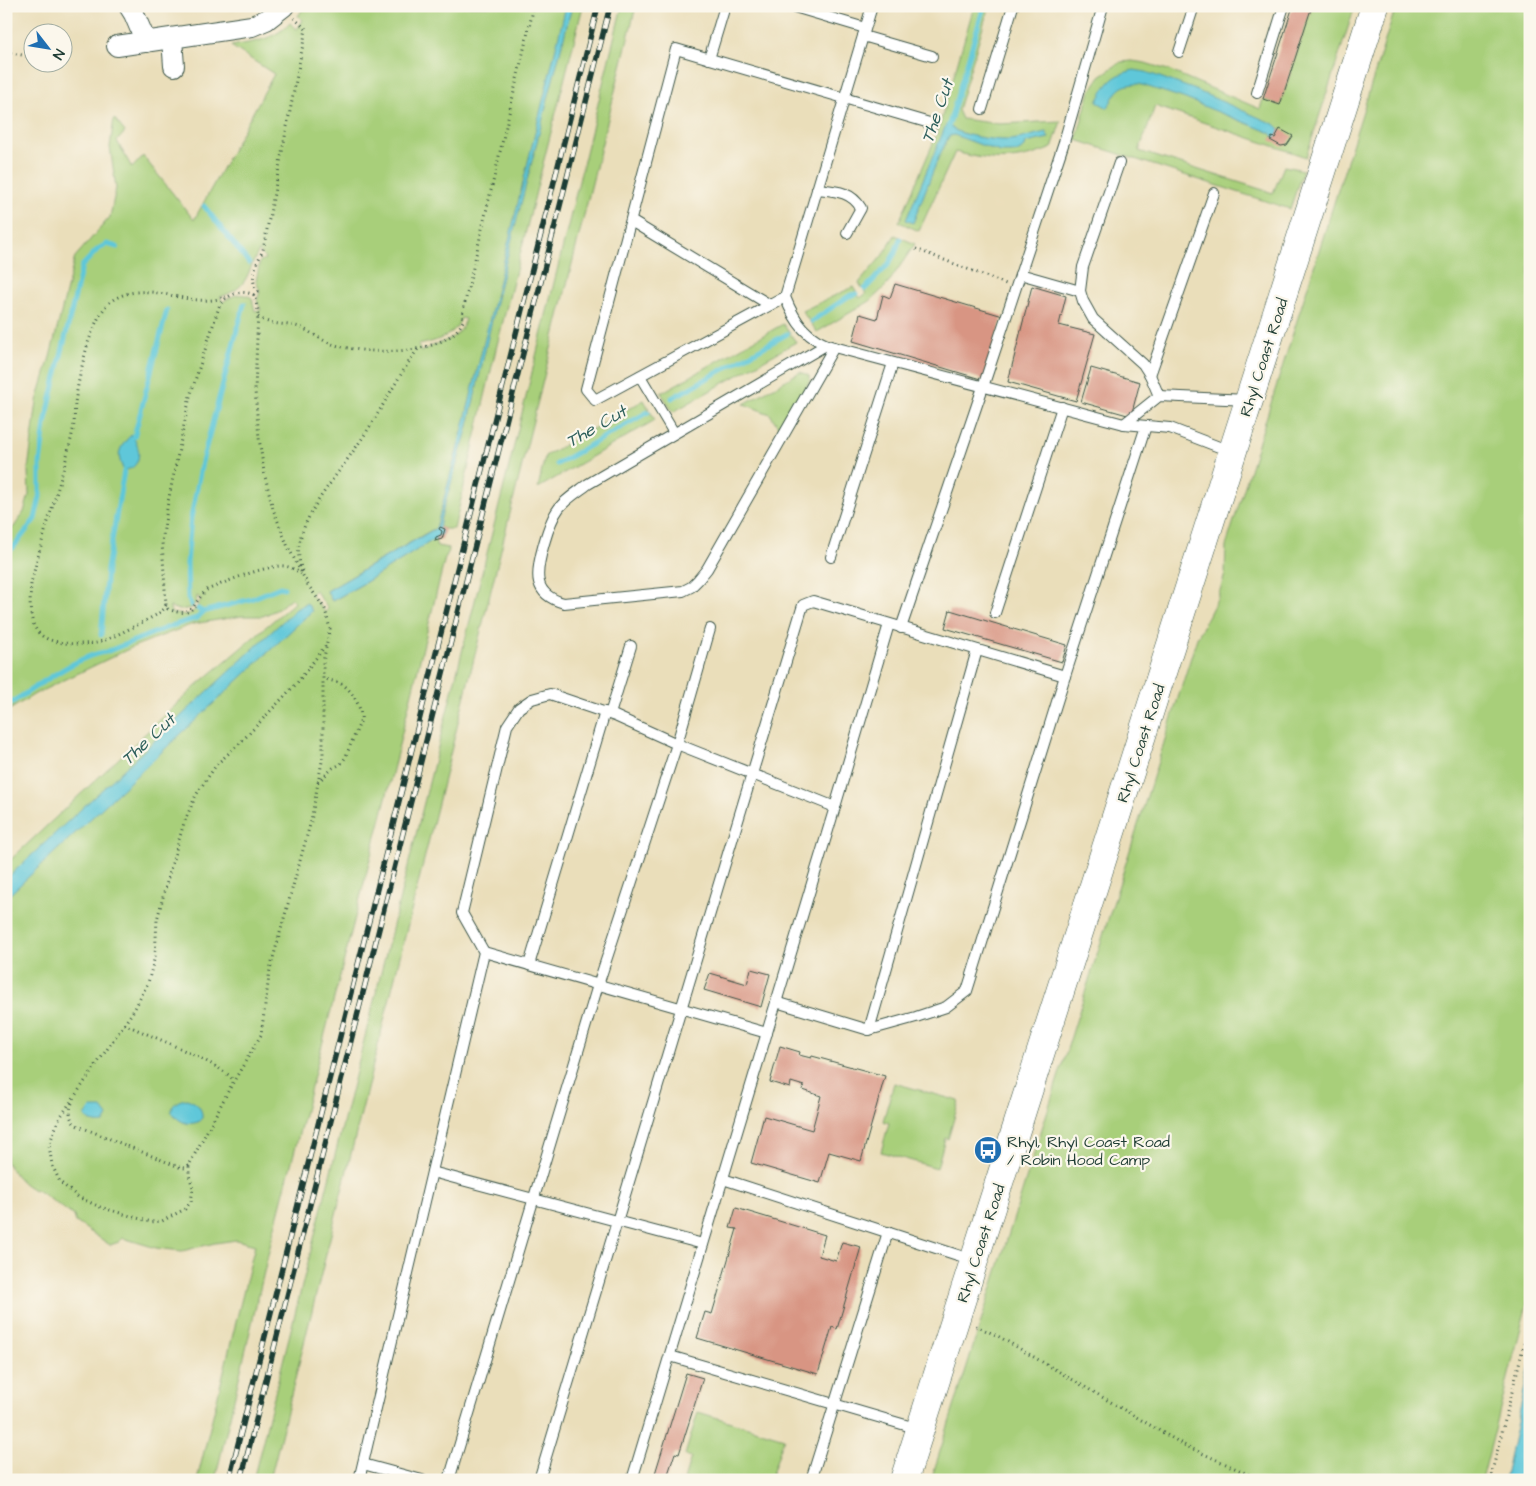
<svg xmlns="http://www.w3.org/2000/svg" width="1536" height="1486" viewBox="0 0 1536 1486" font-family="'Architects Daughter',sans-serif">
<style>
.green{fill:#a8cf7a;stroke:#648657;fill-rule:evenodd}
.water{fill:#5ec7d9;stroke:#3e8286}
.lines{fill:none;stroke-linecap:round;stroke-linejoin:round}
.stream{stroke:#5ec7d9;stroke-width:5}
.building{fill:#d89583}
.lane-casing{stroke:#3d5548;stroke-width:12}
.street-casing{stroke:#3d5548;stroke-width:22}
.primary-casing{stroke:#3d5548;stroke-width:29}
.path{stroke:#3d5548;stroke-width:3;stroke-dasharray:1 4;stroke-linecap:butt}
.lane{stroke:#fff;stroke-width:10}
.street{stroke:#fff;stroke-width:20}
.primary{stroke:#fff;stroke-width:28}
.rail-casing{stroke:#1f3d34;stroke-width:5.5}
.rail{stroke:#fbf7ec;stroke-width:4;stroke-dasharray:11;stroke-linecap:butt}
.labels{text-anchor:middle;stroke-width:4.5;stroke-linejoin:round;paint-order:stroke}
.street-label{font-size:16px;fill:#1f3d34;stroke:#fbf7ec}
.poi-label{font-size:16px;fill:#1f3d34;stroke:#fbf7ec;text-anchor:start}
.water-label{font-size:18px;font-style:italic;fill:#2f605d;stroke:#fbf7ec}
</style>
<rect width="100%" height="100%" fill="#fbf7ec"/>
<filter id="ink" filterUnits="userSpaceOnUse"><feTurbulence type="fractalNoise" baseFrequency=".02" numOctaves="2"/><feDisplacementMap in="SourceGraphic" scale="10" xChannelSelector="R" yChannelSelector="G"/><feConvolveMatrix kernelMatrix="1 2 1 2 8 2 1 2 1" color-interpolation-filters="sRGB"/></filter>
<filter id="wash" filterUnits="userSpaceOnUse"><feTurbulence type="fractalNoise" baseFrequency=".0096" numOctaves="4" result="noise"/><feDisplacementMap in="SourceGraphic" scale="20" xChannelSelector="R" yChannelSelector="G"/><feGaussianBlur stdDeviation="1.12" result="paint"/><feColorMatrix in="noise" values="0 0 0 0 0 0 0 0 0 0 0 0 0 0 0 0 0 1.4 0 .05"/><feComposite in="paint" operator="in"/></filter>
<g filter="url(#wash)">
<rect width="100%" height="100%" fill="#eadeba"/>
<g class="green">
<path d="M305,6H583L496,349L454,529H445L440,527L430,531L327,591L332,601L366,582L436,537L435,541L437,546L448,548L449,551L445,558L387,794L272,1238L215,1480H197L255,1245L236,1240L215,1243L182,1251L156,1248L123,1238L119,1242L110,1245L76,1222L74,1216L37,1190C25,1189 13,1172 6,1162V864L195,687L295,602L291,598L278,609L263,616H242L193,624L135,646L35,694L6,712V533L14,527L24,512L29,495L28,470L37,401L50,357L75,257L110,217L116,188L110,147L114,118L125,132L117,141L132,168L143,156L194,220L274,74L231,46C253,42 274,40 290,23L297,29L303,20L298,16ZM259,251L265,259L260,261L256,281L260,291L257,301L261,310L255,311L252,298C241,291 231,296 223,302L220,297C250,287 245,275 259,251ZM461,318L465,319C460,343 435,341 421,352L418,345C434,342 456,336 461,318ZM315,590L328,609L325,612L311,594ZM197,596L201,599C193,616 189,616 171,613L170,607L179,610L192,608L196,602Z"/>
<path d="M622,6H636L270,1480H253L509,466Z"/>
<path d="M974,6H989L958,110L962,119L999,124L1061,121L1052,148C1014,163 994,162 955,152L919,231L899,222L937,134Z"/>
<path d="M1312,6H1355L1306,157L1155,106L1139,151L1273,193L1284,166L1303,170L1290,209L1076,140L1090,91L1100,76L1121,62L1132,61L1145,63L1168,70L1260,109L1263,99L1280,105Z"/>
<path d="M1396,6H1530V1292L1482,1480H931L1197,638L1218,597L1225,574L1226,546Z"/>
<path d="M895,235L915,244L887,285L870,301L817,332L802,311L853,287L860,298L866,294L859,283L882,256Z"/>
<path d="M783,324L796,342L673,412L661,393Z"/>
<path d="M800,372L808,375L810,378L809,382L781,431L770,414L744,404Z"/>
<path d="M644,400L655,420L538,488L545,456Z"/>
<path d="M894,1083L959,1101L948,1139L945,1138L937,1168L881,1152L889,1123L883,1121Z"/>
<path d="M698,1412L784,1438L770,1480H684L691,1457L685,1455Z"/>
</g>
<g class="water">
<path d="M566,6H572L500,285L467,430L441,517L439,529L442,531L441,535L366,582L332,601L327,591L436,528L463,428Z"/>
<path d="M1134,70L1146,72L1193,89L1276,125L1280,129L1275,138L1271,133L1183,98L1139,84C1119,84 1116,91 1108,108L1097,102C1107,83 1112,75 1134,70Z"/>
<path d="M946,125C952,126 954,131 959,132C973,137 992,140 1007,140C1020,140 1034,134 1046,132L1049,138L1026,143L1025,147L1017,152H1000L954,135L949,136L937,161L913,223L906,220Z"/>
<path d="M131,435C138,442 142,457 135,465C132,469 128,469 124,471C116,454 118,449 131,435Z"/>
<path d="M307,603L312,611L6,898V879L296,609Z"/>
<path d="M187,1099C196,1102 203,1108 202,1118L198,1122C186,1126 179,1121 172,1113C171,1103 179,1100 187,1099Z"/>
<path d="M91,1108H102L108,1116L104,1123C96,1124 90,1123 85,1116Z"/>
<path d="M1530,1365V1480H1504Z"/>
</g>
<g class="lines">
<g class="stream">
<path d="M947,131L984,6"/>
<path d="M204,206L249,263"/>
<path d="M865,289L888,265L895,253L900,239"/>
<path d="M812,321L849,296L856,294"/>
<path d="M672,398L787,334"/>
<path d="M134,437L167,310"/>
<path d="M557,464L648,412"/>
<path d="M6,552L13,548L35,519L40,497V464L45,424L82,266L98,249L107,244L117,247"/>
<path d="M191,605L188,598L187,563L191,518L202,462L244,304"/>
<path d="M198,609L203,612L251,599L280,587L284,588"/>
<path d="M101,635L107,569L124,471"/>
<path d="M6,706C31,691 79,654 106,652L171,626L197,618L203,612"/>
</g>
</g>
<g id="blocks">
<g class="building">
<path d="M1293,6H1312L1280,105L1263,99Z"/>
<path d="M1280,129L1293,136L1287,145L1281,146L1270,140L1272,137L1275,138Z"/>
<path d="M895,284L1003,316L984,380L853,341L860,314L877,319L883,295L890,298Z"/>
<path d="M1032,286L1066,296L1059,325L1095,334L1076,401L1008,382Z"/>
<path d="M1091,368L1140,382L1131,416L1081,402Z"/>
<path d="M440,527L445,529L442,539L435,541L436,537L441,535L442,531L439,529Z"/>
<path d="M950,610L1067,645L1062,662L945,628Z"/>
<path d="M751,969L770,974L761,1007L704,990L710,973L747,984Z"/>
<path d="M780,1046L800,1052L799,1055L811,1058L812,1056L885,1076L861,1161L829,1152L820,1183L751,1163L764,1116L812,1130L821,1096L803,1090L804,1086L791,1082L790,1088L770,1082Z"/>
<path d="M736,1208L825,1235L819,1256L836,1261L842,1242L861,1247L837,1329L832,1327L818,1374L697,1338L705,1312L712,1314L737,1229L730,1228Z"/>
<path d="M686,1373L703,1378L679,1454L675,1453L666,1480H653Z"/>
</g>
</g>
</g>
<g filter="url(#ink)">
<use href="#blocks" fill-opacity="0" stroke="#3d5548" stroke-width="1"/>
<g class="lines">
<defs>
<g id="lane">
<path d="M791,6L865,28"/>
<path d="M872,6L785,297C795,322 807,340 834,347L1124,424L1170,428L1232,452"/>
<path d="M863,36L932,56"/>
<path d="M1179,52L1194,6"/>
<path d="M709,59L725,6"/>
<path d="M1257,93L1284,6"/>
<path d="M982,109L1013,6"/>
<path d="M1119,163L1083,267L1080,291L1083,301L1093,319L1143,364L1150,375L1159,396"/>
<path d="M817,189C835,191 851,191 861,208L847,233"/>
<path d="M631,221L770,305"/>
<path d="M1020,274L1080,291"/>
<path d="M785,297L595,400L586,389L676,49L933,124"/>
<path d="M826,345L588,484C579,491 566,499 559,508C549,521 535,567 539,582C542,595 553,600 564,603L683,591L691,587L698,580L707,569L834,347"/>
<path d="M1150,375L1214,193"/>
<path d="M640,376L674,433"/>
<path d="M1124,424L1159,396L1248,400"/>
<path d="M831,557L893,363"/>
<path d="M995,613L1062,407"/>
<path d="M901,628L983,387L1064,142L1103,6"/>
<path d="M610,714L631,646"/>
<path d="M835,807L889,624"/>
<path d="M484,952L767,1033"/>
<path d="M529,965L605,712"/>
<path d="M776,1002L869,1030L916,1017L946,1007L967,991L1065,676L1146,426"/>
<path d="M869,1030L977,650"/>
<path d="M432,1172L703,1244"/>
<path d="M723,1179L973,1260"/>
<path d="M670,1356L919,1429"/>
<path d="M363,1464L422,1480"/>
<path d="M359,1480L484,952L462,913L507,726L519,708L532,699L550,694L615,716L677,744L835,807L632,1480"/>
<path d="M449,1480L598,985L677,744L710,629"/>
<path d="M539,1480L803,605L813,601L1065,676"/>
<path d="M811,1480L888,1232"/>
</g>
<g id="street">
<path d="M129,6L134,14L146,42"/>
<path d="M172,39L174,66"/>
<path d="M117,46L252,26L266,20L284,6"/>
</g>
<path id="primary" d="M904,1480L1375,6"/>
</defs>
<use href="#lane" class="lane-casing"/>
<use href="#street" class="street-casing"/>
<use href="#primary" class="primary-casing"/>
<g class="path">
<path d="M294,18L306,29L263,250C257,263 248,279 258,291L254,295L258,310L255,391L259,438L264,472L273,509L288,547L308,585L325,609L330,629L323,662V756L311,821L270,969L261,1035L231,1086L189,1165V1175L193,1188L191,1202L185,1209L162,1221L151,1222L100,1207L78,1197L60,1182L52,1165L49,1145L59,1119L134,1010L148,983L155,956L157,920L170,870L184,823L196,795L217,764L240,743L297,683L326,645"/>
<path d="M6,52L32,57"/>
<path d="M57,62L65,64"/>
<path d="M916,249L1006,284"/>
<path d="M254,295C241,289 229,294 220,304L190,396L168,502L162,542L166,605L168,609C196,620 191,603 207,590C228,581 256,569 279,566C287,565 295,569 301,574"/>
<path d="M258,317C273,327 286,322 302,328C312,333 321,340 332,344C364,355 447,358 463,321L462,315L534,6"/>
<path d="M302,571C298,557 297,547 302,533C312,503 341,470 359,443C380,413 396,379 418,349"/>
<path d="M166,605C164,609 162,611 158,614C147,620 107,641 96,643C80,645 48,645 38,632C28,620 30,599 31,584C43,532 62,482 73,430C75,421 74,412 75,403C78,382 83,360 89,340C95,325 102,304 118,297C155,280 188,310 226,297"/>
<path d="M318,782L333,768L341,764L345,758L361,720C363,710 352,690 343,685C337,681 330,681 323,678"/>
<path d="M124,1024C144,1033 222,1064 232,1079L231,1082"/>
<path d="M72,1103C69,1111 69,1119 76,1125L179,1167L185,1168L189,1165"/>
<path d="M976,1326L998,1336L1184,1445L1261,1480"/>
<path d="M1490,1480L1530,1320"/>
</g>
<use href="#lane" class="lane"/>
<use href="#street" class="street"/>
<use href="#primary" class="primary"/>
<defs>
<g id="rail">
<path d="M229,1480L598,6"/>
<path d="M241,1480L610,6"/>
</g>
</defs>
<use href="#rail" class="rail-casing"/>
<use href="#rail" class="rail"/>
</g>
</g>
<defs>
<symbol id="bus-disc" viewBox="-11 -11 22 22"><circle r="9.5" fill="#1f6fb2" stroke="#fbf7ec"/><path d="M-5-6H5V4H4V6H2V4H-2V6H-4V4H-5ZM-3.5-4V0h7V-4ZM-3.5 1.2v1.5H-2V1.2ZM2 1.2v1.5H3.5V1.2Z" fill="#fff"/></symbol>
</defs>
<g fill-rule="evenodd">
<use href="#bus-disc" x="972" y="1134" width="32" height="32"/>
</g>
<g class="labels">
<g class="street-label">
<text transform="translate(1263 357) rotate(-72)" y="6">Rhyl Coast Road</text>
<text transform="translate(1140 743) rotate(-72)" y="6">Rhyl Coast Road</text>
<text transform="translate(980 1243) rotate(-72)" y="6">Rhyl Coast Road</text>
</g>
<g class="poi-label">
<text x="1007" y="1147">Rhyl, Rhyl Coast Road<tspan x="1007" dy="18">/ Robin Hood Camp</tspan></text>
</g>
<g class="water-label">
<text transform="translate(937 111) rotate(-71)" y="6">The Cut</text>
<text transform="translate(596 426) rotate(-30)" y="6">The Cut</text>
<text transform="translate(148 739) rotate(-43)" y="6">The Cut</text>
</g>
</g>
<rect width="1536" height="1486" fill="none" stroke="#fbf7ec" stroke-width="25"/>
<g transform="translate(48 48) rotate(121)"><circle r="24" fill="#fbf7ec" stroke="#a3ada2"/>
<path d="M0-4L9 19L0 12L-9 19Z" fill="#1f6fb2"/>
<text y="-8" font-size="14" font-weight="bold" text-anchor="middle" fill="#1f3d34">N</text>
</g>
</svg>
